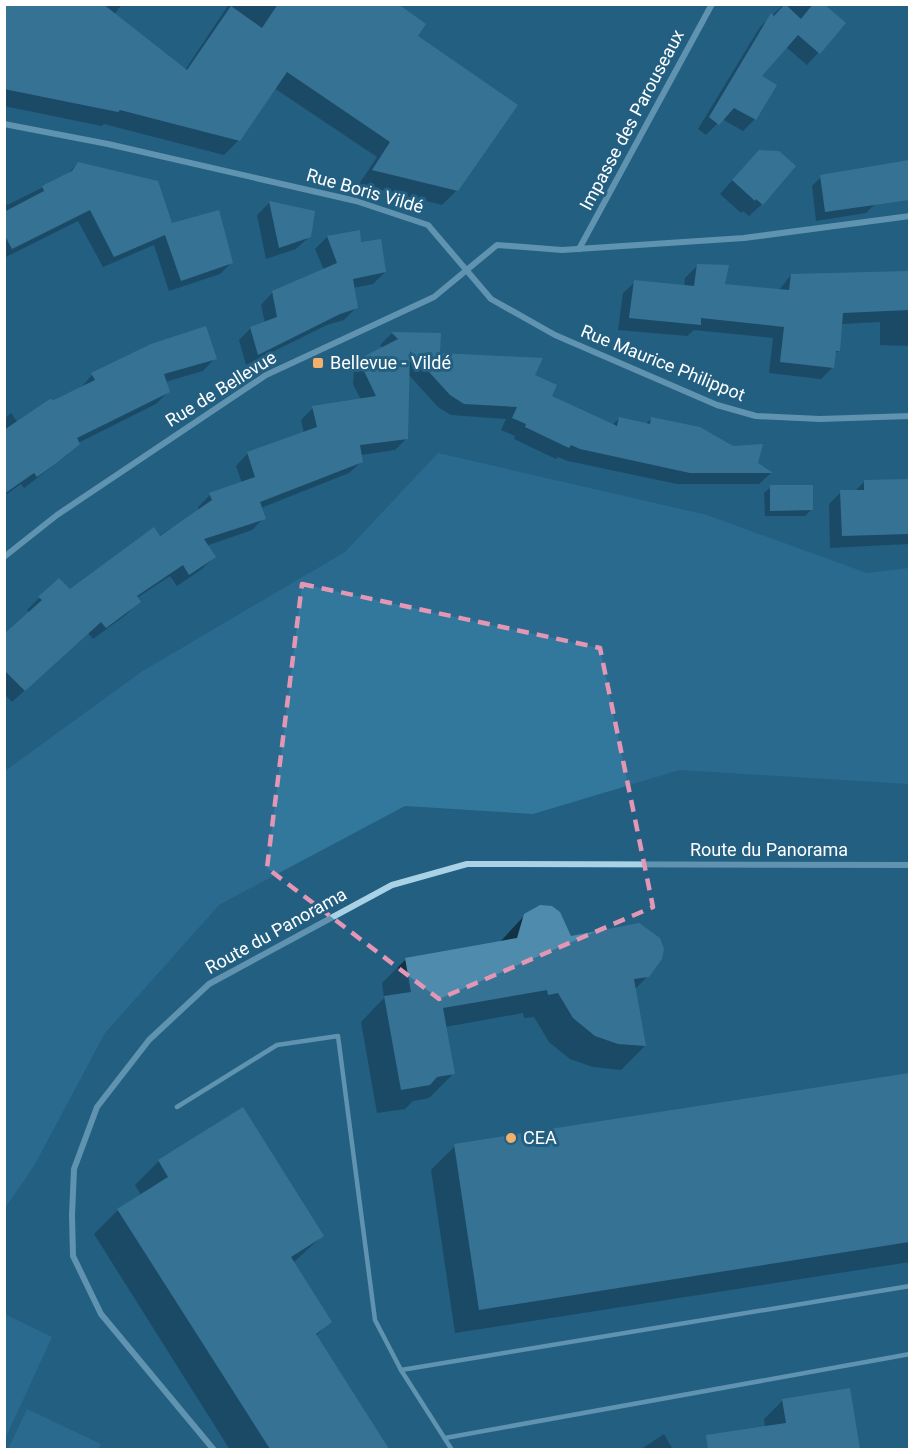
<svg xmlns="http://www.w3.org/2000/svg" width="914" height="1454" viewBox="0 0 914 1454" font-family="Roboto,sans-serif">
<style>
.green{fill:#32789d}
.shadow{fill:#0007}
.building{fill:#4f8bac}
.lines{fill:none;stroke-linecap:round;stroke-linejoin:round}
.service{stroke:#a9d2e7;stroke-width:4.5}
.minor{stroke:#a9d2e7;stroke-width:6}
.marked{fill:none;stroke:#e497b5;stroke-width:4.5;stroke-dasharray:12 8;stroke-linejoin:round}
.poi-dot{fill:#f3b06b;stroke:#225f81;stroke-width:2}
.labels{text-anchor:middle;stroke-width:6;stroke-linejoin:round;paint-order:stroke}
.street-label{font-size:18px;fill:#fff;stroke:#225f81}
.poi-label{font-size:18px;fill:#fff;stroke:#225f81;text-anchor:start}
</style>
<rect width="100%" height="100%" fill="#225f81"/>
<g class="green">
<path d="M438,453L707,515L867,573L909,568V784L680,770L533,814L405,806L219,905L105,1033L34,1166L5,1208V771L141,672L345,552Z"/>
<path d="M5,1314L52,1337L5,1439Z"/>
<path d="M27,1409L101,1444L98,1449H8Z"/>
</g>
<g class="shadow">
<path d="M4,4H122L114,15L185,70L229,4H395L416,36L457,190L442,205L359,184L377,157L274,88L239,140L224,155L104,124L102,126L4,106Z"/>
<path d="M784,4H822L844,24L807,65L786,47L760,76L755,119L743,131L722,119L706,135L698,129L760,27Z"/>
<path d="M78,163L171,225L232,262L220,274L169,291L154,245L103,267L78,221L4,258V200L7,205L66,176Z"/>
<path d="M746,165L762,204L749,216L743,211L741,213L720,194Z"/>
<path d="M821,177L875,204L866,213L816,221L812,186Z"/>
<path d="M270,202L310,236L296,249L266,259L257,215Z"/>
<path d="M359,232L360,244L385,272L373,284L353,288L356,308L344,320L327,325L246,365L239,340L251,328L265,323L261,305L273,292L324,270L315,249L327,237Z"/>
<path d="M697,266L723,285L779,290L791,275L880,288L910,289V346L880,345V322L841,324L838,351L834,355L833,367L821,379L769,373L773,338L694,330L687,336L618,330L623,293L635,282L684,287L685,278Z"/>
<path d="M392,333L440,335L439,355L533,375L550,397L612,425L619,419L646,424L652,418L756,464L771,473L759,484H677L568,461L558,457L556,459L514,439L515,436L501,430L506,419L451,415L438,407L408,374L407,438L395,450L361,455L362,461L349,473L261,508L264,518L252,530L206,546L214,557L202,569L177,586L170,576L137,598L139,601L127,614L93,639L88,633L12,702L4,694V636L30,613L27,610L39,598L69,591L199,511L198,507L210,495L242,483L236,466L248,453L304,433L301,420L313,408L361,400L353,384L354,369L366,357L383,348L380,345Z"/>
<path d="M134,353L215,358L203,371L165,382L168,392L156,404L78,443L66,456L24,488L21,484L4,496V419L11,413L18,423L80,389L92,375Z"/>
<path d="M865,481L910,490V544L830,548L829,504L841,492L855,491Z"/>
<path d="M771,487L811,510L805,516H765L764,493Z"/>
<path d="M525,915L648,976L635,989L645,1046L621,1070L593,1067L570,1059L549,1042L534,1017L524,1018L523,1013L445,1027L453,1074L429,1098L413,1101L405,1109L377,1113L361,1022L384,998L382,983L406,959L499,943Z"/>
<path d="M910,1075V1262L455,1333L431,1170L455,1146Z"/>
<path d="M159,1161L322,1236L293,1263L330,1321L316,1336L388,1450H230L94,1234L118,1210L141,1195L135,1185Z"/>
<path d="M848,1390L858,1450H714L730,1433L765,1427L764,1419L783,1400Z"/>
<path d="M664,1434L673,1450H640Z"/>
</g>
<g class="building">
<path d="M4,4H103L187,70L231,6L262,28L278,4H398L426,24L418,36L518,105L458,191L372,170L390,142L287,72L240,141L120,110L118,112L4,89Z"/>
<path d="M785,4L801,19L813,4H824L846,23L820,54L798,35L762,76L777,85L756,120L734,108L719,125L709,117L771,13L774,16Z"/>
<path d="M759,150L779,151L796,166L763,205L756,199L755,201L732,180Z"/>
<path d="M909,160V200L825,212L820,175Z"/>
<path d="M78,162L158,181L172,223L219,210L233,263L181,281L165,235L114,257L90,210L12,249L4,234V212L44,191L42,186L72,171Z"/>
<path d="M269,201L315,211L311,237L279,248Z"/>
<path d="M360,230L361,242L381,239L386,272L353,279L358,308L340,314L258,355L250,327L277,317L272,291L337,263L327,236Z"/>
<path d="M697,264L729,265L725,284L789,290L791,274L909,271V310L843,313L840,351H836L834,368L780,362L784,327L701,318V325L629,318L634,280L694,286Z"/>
<path d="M206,326L217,359L164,374L170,392L77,438L80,444L58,462L37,477L34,473L4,494V430L50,399L54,400L95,380L91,373L151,344Z"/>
<path d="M391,332L441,333L440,353L543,358L535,375L557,385L552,396L617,426L619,417L650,424L651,417L700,427L733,446L763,444L758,463L773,473H690L580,449L571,445L569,448L525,427L526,424L512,418L517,407L464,404L450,395L410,351L408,439L360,445L363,462L260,502L266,519L204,539L216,557L189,575L183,565L137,596L141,602L106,628L101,622L25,691L4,670V634L42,600L38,597L59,578L70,589L154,527L160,536L212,500L209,493L255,477L247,452L317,427L312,406L376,396L364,371L365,356L398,339Z"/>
<path d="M909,479V534L842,536L840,490H864V480Z"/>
<path d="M770,485H813V510L770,511Z"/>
<path d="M540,905L552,906L560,912L571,936L639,923L660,938L664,949L662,959L649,977L634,979L646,1046L618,1044L595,1036L573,1018L558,993L548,995L547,990L443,1008L455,1074L437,1077L430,1085L401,1090L384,996L411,992L405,958L517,938L524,914Z"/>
<path d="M909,1073V1242L479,1310L454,1144Z"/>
<path d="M243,1107L324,1236L291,1257L332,1322L316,1334L389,1449H270L117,1209L168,1177L158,1160Z"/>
<path d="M850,1388L860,1449H708L706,1435L786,1423L782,1399Z"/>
</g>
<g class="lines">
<g class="service">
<path d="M177,1107L277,1045L338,1036L375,1320L401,1370L452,1450"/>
<path d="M401,1370L910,1286"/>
<path d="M445,1438L910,1354"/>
</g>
<g class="minor">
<path d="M4,124L108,144L356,201L428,225L491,299L555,335L717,405L756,416L820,419L910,416"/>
<path d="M579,249L712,4"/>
<path d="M4,557L57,515L266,375L434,297L497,245L562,250L744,238L910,216"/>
<path d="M214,1450L101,1314L73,1256L72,1215L74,1169L97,1107L149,1040L209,984L392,885L467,864L910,865"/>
</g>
</g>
<path d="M0 0H914V1454H0ZM302,584L600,648L653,907L439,999L267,868Z" fill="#225f81" fill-opacity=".55" fill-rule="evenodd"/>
<path class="marked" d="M302,584L600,648L653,907L439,999L267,868Z"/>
<g class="poi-dot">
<rect x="312" y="357" width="12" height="12" rx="3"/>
<circle cx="511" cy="1138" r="6"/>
</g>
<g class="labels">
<g class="street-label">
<text transform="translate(632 120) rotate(-62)" y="6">Impasse des Parouseaux</text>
<text transform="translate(365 191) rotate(16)" y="6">Rue Boris Vildé</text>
<text transform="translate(663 363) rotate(22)" y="6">Rue Maurice Philippot</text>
<text transform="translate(221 389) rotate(-32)" y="6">Rue de Bellevue</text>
<text x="769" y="856">Route du Panorama</text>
<text transform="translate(276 931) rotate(-29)" y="6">Route du Panorama</text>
</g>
<g class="poi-label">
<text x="330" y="369">Bellevue - Vildé</text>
<text x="523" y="1144">CEA</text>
</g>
</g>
<rect width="914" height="1454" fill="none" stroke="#ffffff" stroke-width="12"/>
</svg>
